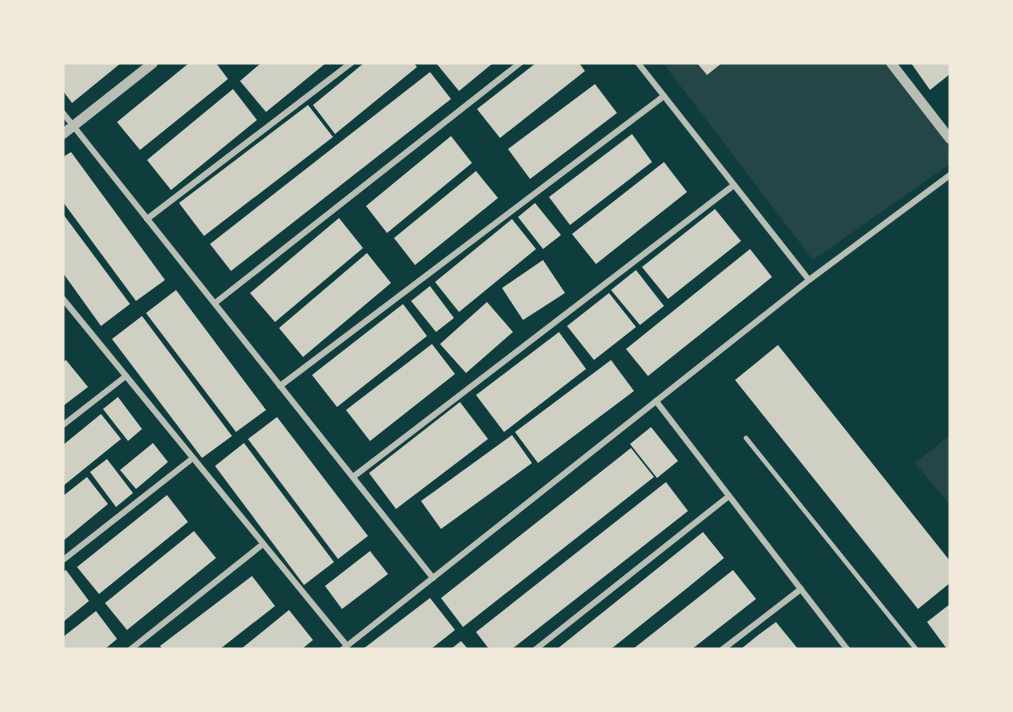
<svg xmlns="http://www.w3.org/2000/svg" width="1013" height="712" viewBox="0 0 1013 712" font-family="'PT Sans Narrow',sans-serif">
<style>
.green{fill:#244646}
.building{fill:#cfcfc3}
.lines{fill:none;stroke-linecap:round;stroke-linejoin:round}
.service{stroke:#b8beb3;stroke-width:4.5}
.minor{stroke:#b8beb3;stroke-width:6}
.tertiary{stroke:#b8beb3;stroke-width:10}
</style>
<rect width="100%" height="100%" fill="#0f3d3e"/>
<g class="green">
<path d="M663,63H884L950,147V164L813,260Z"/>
<path d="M950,435V505L915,463Z"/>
</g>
<g class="building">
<path d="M63,63H121L72,103L63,91Z"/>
<path d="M189,63H216L228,79L140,150L117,122Z"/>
<path d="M261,63H326L266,112L240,81Z"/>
<path d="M364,63H414L417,67L335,134L313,105Z"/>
<path d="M436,63H493L459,91Z"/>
<path d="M536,63H579L585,71L500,138L477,109Z"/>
<path d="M697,63H722L707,75Z"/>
<path d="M911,63H950V74L930,90Z"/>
<path d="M430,72L451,99L231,271L210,244Z"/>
<path d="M595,84L617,113L530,179L508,149Z"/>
<path d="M233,89L257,120L171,190L147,160Z"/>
<path d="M308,105L333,137L204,236L179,203Z"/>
<path d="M632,134L652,162L570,225L549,197Z"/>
<path d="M451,136L472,163L387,233L366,206Z"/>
<path d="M71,152L165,280L136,301L63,202V157Z"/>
<path d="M664,162L687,192L596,264L572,234Z"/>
<path d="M476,171L498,198L415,265L394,238Z"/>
<path d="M535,203L561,235L543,249L518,217Z"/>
<path d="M715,209L741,241L668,299L642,267Z"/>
<path d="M63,214L130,304L101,326L63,273Z"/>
<path d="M339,218L363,248L275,322L250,293Z"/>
<path d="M512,219L536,249L459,312L435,282Z"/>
<path d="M750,249L772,277L648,376L626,349Z"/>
<path d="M367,253L391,283L303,357L279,328Z"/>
<path d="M543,260L565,293L523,320L502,288Z"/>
<path d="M636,270L664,306L640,325L611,290Z"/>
<path d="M430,286L454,318L436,332L411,301Z"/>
<path d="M176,290L266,410L236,432L146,313Z"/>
<path d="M609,293L636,327L594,360L567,326Z"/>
<path d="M487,302L513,332L466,373L440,344Z"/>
<path d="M403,304L427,336L337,407L312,375Z"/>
<path d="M142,316L232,436L202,458L112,339Z"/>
<path d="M559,332L586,369L504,432L476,395Z"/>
<path d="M432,344L455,374L370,441L346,410Z"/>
<path d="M778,345L950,561V583L918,609L735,380Z"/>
<path d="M66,360L88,387L63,406V362Z"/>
<path d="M611,360L634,391L538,463L515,432Z"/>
<path d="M118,397L142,429L128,441L103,409Z"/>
<path d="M460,402L488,439L396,509L369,473Z"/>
<path d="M101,414L121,439L63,486V445Z"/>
<path d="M277,417L368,536L338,559L248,439Z"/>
<path d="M651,427L678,461L657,478L630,444Z"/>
<path d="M512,435L532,463L441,529L421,501Z"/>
<path d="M153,443L168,462L136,489L120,470Z"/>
<path d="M244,443L334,562L304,585L215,466Z"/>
<path d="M631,448L654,477L463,627L441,598Z"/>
<path d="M107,459L133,493L116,507L90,472Z"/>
<path d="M87,477L108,504L63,541V496Z"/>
<path d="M666,482L688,511L512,649H489L476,632Z"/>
<path d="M167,495L188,522L99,594L77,567Z"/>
<path d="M194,531L216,558L127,630L105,603Z"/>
<path d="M703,532L724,558L686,589L611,649H557Z"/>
<path d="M370,551L388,574L342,609L325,586Z"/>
<path d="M66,570L89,601L63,622V572Z"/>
<path d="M733,570L756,599L692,649H633Z"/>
<path d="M252,576L275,606L220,649H162L160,646Z"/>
<path d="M430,598L455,630L431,649H363Z"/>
<path d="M950,604V649H947L927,622Z"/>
<path d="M289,610L313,640L302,649H241Z"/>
<path d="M96,611L117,639L105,649H63V637Z"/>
<path d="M776,622L798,649H741L757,636Z"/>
<path d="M461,641L468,649H451Z"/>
</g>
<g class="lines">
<path class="service" d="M746,438L916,649"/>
<g class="minor">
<path d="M638,63L809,280"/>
<path d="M63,113L433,578"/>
<path d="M147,219L351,63"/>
<path d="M63,299L347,646"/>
<path d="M215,303L520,63"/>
<path d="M280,386L664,96"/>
<path d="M656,401L847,649"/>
<path d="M63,425L126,376"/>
<path d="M353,477L734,185"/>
<path d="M63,560L193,458"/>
<path d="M131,649L263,544"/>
<path d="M343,649L809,280L950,175"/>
<path d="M536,649L729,496"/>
<path d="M723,649L801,589"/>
</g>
<g class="tertiary">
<path d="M891,63L950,139"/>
<path d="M63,134L153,63"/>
</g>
</g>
<rect width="1013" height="712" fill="none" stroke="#f1e9da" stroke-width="129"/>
</svg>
